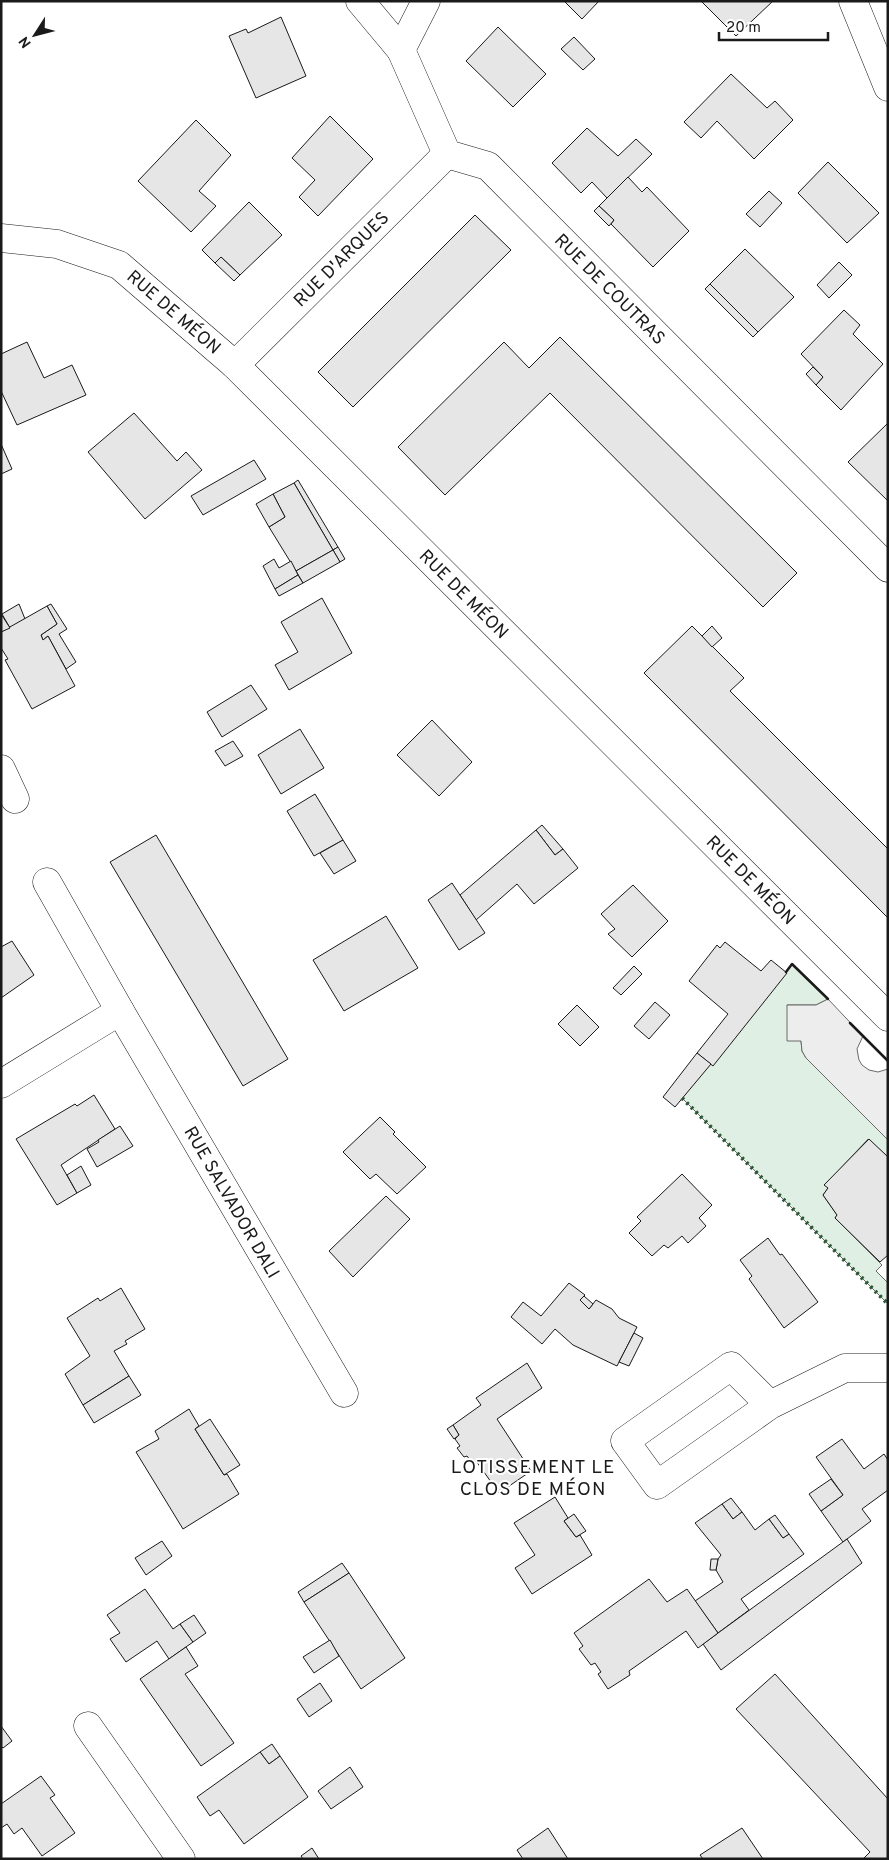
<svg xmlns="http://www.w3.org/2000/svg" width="889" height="1860" viewBox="0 0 889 1860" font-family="Overpass,sans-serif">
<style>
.green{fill:#e0efe3;stroke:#6a6a6a}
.parking{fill:#ededed;stroke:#6a6a6a}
.building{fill:#e6e6e6;stroke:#1a1a1a}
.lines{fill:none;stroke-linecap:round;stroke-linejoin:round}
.minor-casing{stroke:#1a1a1a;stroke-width:29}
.minor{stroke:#fff;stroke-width:28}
.hedge{stroke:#2b5a34;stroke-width:4;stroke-dasharray:2.5 4;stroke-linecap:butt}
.wall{stroke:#1a1a1a;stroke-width:2.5}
.labels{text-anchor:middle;stroke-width:4;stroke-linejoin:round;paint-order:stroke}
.street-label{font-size:18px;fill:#1a1a1a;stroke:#fff}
.neighbourhood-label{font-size:19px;letter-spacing:1px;fill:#1a1a1a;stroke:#fff}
</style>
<rect width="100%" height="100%" fill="#fff"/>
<path class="green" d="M792,964L828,999L816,1005H787L801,1041L802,1051L806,1058L888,1140V1157L868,1139L825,1185L828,1188L823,1195L837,1215L835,1218L882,1265L876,1271L888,1283V1304L682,1098Z"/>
<path class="parking" d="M828,999L863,1036L857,1049L859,1060L862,1065L869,1070L878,1072L888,1069V1140L806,1058L802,1051L801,1041H787V1005H816Z"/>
<g class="building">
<path d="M564,1H599L582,19Z"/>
<path d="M701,1H773L736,36Z"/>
<path d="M281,17L306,76L256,98L229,36L246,29L248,33Z"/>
<path d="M498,27L546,74L513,107L466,61Z"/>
<path d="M574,37L595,59L583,70L561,49Z"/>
<path d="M731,74L767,108L775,101L793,120L754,159L717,121L701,138L684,122Z"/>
<path d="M330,116L373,159L318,216L299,197L315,180L292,158Z"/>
<path d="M196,120L231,155L199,191L216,206L191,232L138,181Z"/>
<path d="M587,128L618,156L636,139L652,154L607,198L592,182L581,193L552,163Z"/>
<path d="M828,162L879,213L847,243L798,193Z"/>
<path d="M628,177L642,192L647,187L689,231L653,267L611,224L614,220L599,206Z"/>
<path d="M769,191L782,203L760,227L746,214Z"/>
<path d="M249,202L282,235L240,275L221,257L215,263L202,250Z"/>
<path d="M599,206L614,220L609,226L594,211Z"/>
<path d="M475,215L511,250L353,407L318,372Z"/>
<path d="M745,249L794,297L758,332L710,284Z"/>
<path d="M221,257L240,275L234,281L215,263Z"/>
<path d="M839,262L852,275L829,298L817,285Z"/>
<path d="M710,284L758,332L753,337L705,289Z"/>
<path d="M844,310L860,325L853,334L883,364L841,410L816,385L823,377L801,354Z"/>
<path d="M560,337L797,573L763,607L550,393L445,495L398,447L504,342L529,368Z"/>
<path d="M27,342L44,378L72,365L86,395L17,425L1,391V354Z"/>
<path d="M813,367L823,377L816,385L806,374Z"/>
<path d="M134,413L177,461L186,452L202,470L145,519L88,452Z"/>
<path d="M888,423V501L848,462Z"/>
<path d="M1,444L12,469L1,474Z"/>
<path d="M254,460L266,479L203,515L191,496Z"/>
<path d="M298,480L338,547L333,550L294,483Z"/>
<path d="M294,483L333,550L296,571L269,527L285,517L273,494Z"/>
<path d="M273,494L285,517L269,527L256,504Z"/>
<path d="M338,547L345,559L340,562L333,550Z"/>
<path d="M333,550L340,562L303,583L296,571Z"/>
<path d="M274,559L279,568L291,561L298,575L275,589L263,566Z"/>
<path d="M298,575L303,583L279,596L275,589Z"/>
<path d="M322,598L352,653L289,690L275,665L298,652L281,622Z"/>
<path d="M19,604L25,619L10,628L2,614Z"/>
<path d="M51,604L67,629L59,634L76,662L66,669L48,636L43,640L41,635L57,624L47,606Z"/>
<path d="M47,606L57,624L41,635L43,640L48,636L75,686L32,709L5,660L8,659L1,648V632Z"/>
<path d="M1,614L10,628L1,632Z"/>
<path d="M692,626L744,678L730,691L888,849V918L644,673Z"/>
<path d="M712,626L722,638L712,647L702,636Z"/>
<path d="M251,685L267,709L222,737L207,712Z"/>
<path d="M432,720L472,762L439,796L397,755Z"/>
<path d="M300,729L324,768L281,794L258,755Z"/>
<path d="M233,741L243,756L225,766L215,751Z"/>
<path d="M315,794L343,840L314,856L287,811Z"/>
<path d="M542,825L563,849L555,855L536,830Z"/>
<path d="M536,830L555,855L563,849L578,868L534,904L517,884L476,920L460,895Z"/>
<path d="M156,835L288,1059L243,1086L110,862Z"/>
<path d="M343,840L356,861L334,874L320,853Z"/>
<path d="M452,883L485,933L459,950L428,900Z"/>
<path d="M633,885L668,921L632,957L608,934L615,929L601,914Z"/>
<path d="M386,916L418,968L344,1011L313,960Z"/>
<path d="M12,941L34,975L1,998V947Z"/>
<path d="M725,942L761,971L771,960L787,973L713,1066L697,1053L728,1014L689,981L717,945L720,948Z"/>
<path d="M634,966L642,974L621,995L613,988Z"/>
<path d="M655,1002L670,1015L649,1039L634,1026Z"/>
<path d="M577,1005L599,1027L580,1046L558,1024Z"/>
<path d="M697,1053L711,1064L675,1107L663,1097Z"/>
<path d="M94,1095L115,1129L61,1165L77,1193L57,1205L16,1139L75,1104L77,1106Z"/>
<path d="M380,1117L395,1132L393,1134L426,1167L397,1194L376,1174L370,1179L343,1152Z"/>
<path d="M120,1126L133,1146L97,1167L87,1149L99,1142L98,1140Z"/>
<path d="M869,1139L888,1157V1255L880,1262L835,1218L837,1215L823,1195L828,1188L824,1185Z"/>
<path d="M81,1166L91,1185L77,1193L67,1175Z"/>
<path d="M682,1174L712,1205L699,1218L706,1226L688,1243L682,1236L668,1248L664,1245L652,1256L629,1233L641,1221L637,1217Z"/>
<path d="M386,1196L410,1219L353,1277L329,1251Z"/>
<path d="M768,1238L780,1255L782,1254L818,1302L784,1328L749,1279L752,1276L740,1260Z"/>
<path d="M569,1283L585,1295L580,1300L589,1309L596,1300L612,1309L619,1318L637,1327L617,1366L573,1345L555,1329L542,1344L511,1317L523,1302L541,1316Z"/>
<path d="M121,1288L145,1329L125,1341L127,1344L114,1351L129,1376L83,1405L65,1374L90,1356L67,1318L98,1298L100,1301Z"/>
<path d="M584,1296L593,1304L589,1309L580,1300Z"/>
<path d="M634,1333L643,1338L629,1366L619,1362Z"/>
<path d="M527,1363L542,1388L497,1419L531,1471L499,1493L476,1461L472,1463L467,1456L464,1457L457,1448L460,1446L455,1439L459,1435L453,1425L481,1405L476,1398Z"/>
<path d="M129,1376L141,1395L94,1423L83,1405Z"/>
<path d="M189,1409L199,1426L195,1429L224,1475L227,1474L239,1494L183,1529L136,1452L159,1439L155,1431Z"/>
<path d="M210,1419L240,1465L224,1475L195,1429Z"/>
<path d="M453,1425L459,1435L454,1439L447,1429Z"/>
<path d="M842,1439L864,1469L884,1454L888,1460V1490L862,1509L871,1521L843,1542L821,1511L843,1495L816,1457Z"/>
<path d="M831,1479L843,1495L821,1511L809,1494Z"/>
<path d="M555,1497L568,1518L564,1521L576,1537L580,1535L592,1555L532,1594L515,1568L535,1555L514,1523Z"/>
<path d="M731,1498L742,1512L733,1519L722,1504Z"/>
<path d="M722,1504L733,1519L742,1512L755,1530L769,1519L783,1538L789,1534L804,1554L741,1599L749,1610L718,1633L695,1601L723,1582L716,1570L718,1559L721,1555L695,1523Z"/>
<path d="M574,1514L586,1531L576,1537L564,1521Z"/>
<path d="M775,1515L789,1534L783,1538L769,1519Z"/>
<path d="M847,1539L862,1563L721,1670L703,1644Z"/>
<path d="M162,1541L172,1556L146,1575L135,1558Z"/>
<path d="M711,1559H718L716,1570H710Z"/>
<path d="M342,1563L349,1573L304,1602L298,1592Z"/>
<path d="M349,1573L405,1658L361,1689L304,1602Z"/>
<path d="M649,1579L667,1602L687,1589L718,1633L698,1648L686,1631L629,1671L630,1675L608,1689L598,1674L601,1672L595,1663L591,1665L579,1649L583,1646L574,1633Z"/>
<path d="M145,1589L173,1629L180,1624L193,1642L169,1659L157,1641L126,1662L110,1639L120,1633L107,1615Z"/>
<path d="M194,1615L206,1633L193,1642L180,1624Z"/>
<path d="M330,1640L339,1656L314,1673L303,1657Z"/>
<path d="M186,1647L198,1666L185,1674L234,1743L201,1766L140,1679Z"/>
<path d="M775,1674L888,1799V1859H863L870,1852L736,1709Z"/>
<path d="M320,1683L332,1701L309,1717L297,1699Z"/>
<path d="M1,1726L12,1741L3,1748L1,1746Z"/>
<path d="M272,1744L280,1756L269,1764L260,1752Z"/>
<path d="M260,1752L269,1764L280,1756L308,1797L244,1844L219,1810L210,1816L197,1797Z"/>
<path d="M350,1767L363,1787L331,1809L318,1791Z"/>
<path d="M41,1776L55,1795L50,1798L75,1833L42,1856L22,1828L14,1834L7,1824L1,1828V1804Z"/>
<path d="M548,1828L568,1859H523L517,1850Z"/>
<path d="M742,1828L763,1859H703L700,1855Z"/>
<path d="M312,1848L319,1859H303L301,1856Z"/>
</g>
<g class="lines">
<defs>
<g id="minor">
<path d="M360,1L401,50L447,154L488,166L888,568"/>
<path d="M853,1L888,87"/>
<path d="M401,50L426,1"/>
<path d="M1,238L57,244L119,265L235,365L888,1017"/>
<path d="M235,365L447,154"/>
<path d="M1,769L15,799"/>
<path d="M47,882L120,1011L344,1393"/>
<path d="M1,1084L120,1011"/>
<path d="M770,1405L731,1366L625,1441L657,1485L770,1405L845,1368H888"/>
<path d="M88,1726L181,1859"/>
</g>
</defs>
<use href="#minor" class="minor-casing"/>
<use href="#minor" class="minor"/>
<path class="hedge" d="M682,1098L888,1304"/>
<g class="wall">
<path d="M786,972L792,964L828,999"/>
<path d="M850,1023L888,1061"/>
</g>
</g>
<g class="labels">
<g class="street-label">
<text transform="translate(341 259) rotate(-45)" y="6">RUE D'ARQUES</text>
<text transform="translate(610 289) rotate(45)" y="6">RUE DE COUTRAS</text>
<text transform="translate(174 312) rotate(41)" y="6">RUE DE MÉON</text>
<text transform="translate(464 594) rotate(45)" y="6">RUE DE MÉON</text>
<text transform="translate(751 880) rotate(45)" y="6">RUE DE MÉON</text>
<text transform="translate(232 1202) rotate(60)" y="6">RUE SALVADOR DALI</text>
</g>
<g class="neighbourhood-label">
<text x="533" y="1473">LOTISSEMENT LE<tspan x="533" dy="22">CLOS DE MÉON</tspan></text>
</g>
</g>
<rect width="889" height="1860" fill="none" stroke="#1a1a1a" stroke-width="5"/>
<g transform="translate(35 35) rotate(234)" stroke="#ffffff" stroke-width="4" paint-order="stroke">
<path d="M0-4L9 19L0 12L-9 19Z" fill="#1a1a1a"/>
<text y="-8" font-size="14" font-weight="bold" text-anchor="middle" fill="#1a1a1a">N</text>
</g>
<path d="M719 32v8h109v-8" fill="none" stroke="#1a1a1a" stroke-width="2.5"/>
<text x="726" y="32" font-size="15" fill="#1a1a1a" stroke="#ffffff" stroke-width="4" paint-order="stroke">20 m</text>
</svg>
